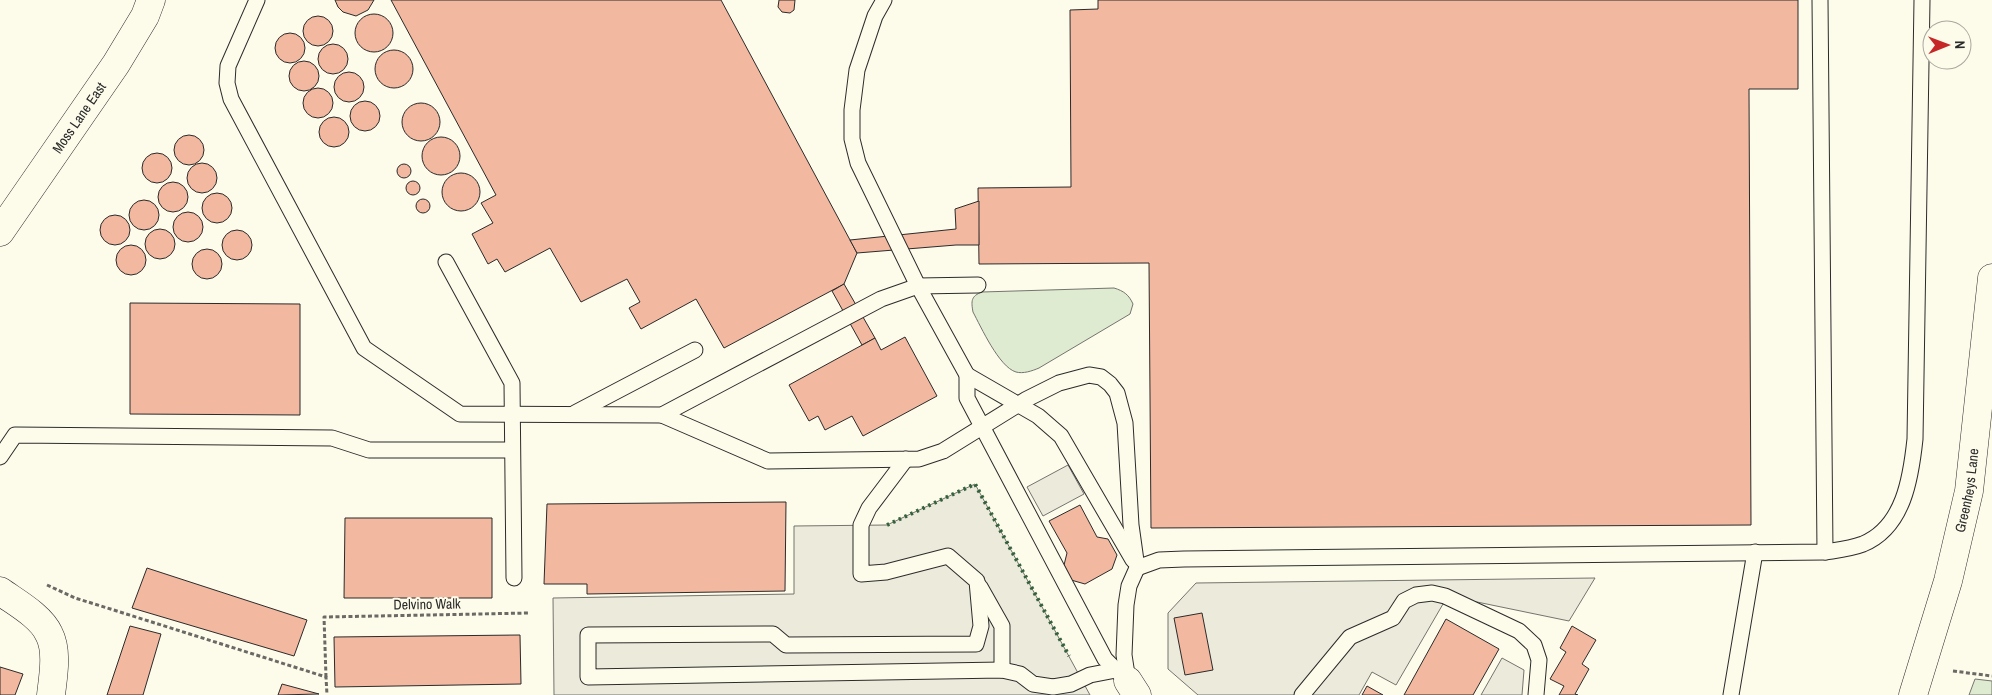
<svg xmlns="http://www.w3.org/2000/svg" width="1992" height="695" viewBox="0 0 1992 695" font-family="'Archivo Narrow',sans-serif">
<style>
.green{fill:#deebd1;stroke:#74746e}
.parking{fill:#eceadb;stroke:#74746e}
.building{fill:#f2b8a0;stroke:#2b2b2b}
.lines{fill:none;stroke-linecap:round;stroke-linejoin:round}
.lane-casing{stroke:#2b2b2b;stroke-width:17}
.street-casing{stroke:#2b2b2b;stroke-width:29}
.secondary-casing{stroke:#2b2b2b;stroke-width:29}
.path{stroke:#6a6964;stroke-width:3;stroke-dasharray:4 2.5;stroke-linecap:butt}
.lane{stroke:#fdfbea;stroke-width:15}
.street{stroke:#fdfbea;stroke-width:28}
.secondary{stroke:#fdfbea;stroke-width:28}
.hedge{stroke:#34623c;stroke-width:4;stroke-dasharray:2.5 4;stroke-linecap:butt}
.labels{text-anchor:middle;stroke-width:4;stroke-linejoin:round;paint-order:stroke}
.street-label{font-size:14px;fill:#2b2b2b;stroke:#fdfbea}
</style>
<rect width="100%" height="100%" fill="#fdfbea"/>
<g class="green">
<path d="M1114,288C1124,291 1129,295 1133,304L1130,314L1039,368C1032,371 1023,374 1016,372C999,367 981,327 973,312C971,301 971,296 982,292Z"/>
<path d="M1975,679L1992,681V695H1969Z"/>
</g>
<g class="parking">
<path d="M1068,465L1084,494L1043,516L1027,487Z"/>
<path d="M975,484L1090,695H554L553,598L794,594V526L887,525Z"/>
<path d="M1595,578L1569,621L1477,602L1443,604L1396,685L1372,672L1359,695H1198L1168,669V613L1196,583Z"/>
<path d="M1502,658L1524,670L1522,695H1481Z"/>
</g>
<g class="building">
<path d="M335,0H374L368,10L356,16L343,12L338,7Z"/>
<path d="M391,0H721L857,253L844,284L724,348L696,299L641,329L629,308L640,302L627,279L581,302L550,248L505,272L497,259L488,264L472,234L493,223L481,203L496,195Z"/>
<path d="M779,0H795L794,10L790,13L782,12L778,7Z"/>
<path d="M1098,0H1798V89H1749L1751,525L1151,528L1149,263L979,264L978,188L1071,187L1070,10L1098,9Z"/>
<circle cx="374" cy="33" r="19"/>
<circle cx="318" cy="31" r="15"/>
<circle cx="290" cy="48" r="15"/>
<circle cx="333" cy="59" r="15"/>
<circle cx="394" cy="69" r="19"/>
<circle cx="304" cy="76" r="15"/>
<circle cx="349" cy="87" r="15"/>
<circle cx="318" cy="103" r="15"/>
<circle cx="365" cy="116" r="15"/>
<circle cx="421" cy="122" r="19"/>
<circle cx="334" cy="132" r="15"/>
<circle cx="189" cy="150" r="15"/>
<circle cx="441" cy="156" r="19"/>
<circle cx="157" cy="168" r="15"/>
<circle cx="202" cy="178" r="15"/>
<circle cx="404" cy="171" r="7"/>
<circle cx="461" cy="192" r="19"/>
<circle cx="413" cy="188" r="7"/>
<circle cx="173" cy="197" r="15"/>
<circle cx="217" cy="208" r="15"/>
<circle cx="423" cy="206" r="7"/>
<circle cx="144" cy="215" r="15"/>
<path d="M979,201V245H956L857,253L850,240L956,229L955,209Z"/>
<circle cx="188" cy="227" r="15"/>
<circle cx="115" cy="230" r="15"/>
<circle cx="160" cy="244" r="15"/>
<circle cx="237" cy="245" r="15"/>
<circle cx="131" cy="260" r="15"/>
<circle cx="207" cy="264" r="15"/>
<path d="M844,284L875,338L862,345L832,291Z"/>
<path d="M130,303L300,304V415L130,414Z"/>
<path d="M905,337L937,396L863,436L852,416L825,430L818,416L809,421L789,385L875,338L881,350Z"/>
<path d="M786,502L785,591L587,594V584H544L547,504Z"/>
<path d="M1080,505L1097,537L1108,539L1117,555L1112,569L1085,584L1071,580L1064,565L1067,553L1049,521Z"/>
<path d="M345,518H492V598H344Z"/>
<path d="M147,568L307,620L294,656L132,608Z"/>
<path d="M1202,613L1213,670L1185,675L1174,618Z"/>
<path d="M1446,619L1499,649L1473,695H1404Z"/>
<path d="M130,626L161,634L143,695H107Z"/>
<path d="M1572,626L1596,640L1582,664L1589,669L1575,694L1578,695H1559L1564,686L1550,679L1566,652L1560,648Z"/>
<path d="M520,635L521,684L335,687L334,637Z"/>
<path d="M0,667L23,674L15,695H0Z"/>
<path d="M282,684L319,694L278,695Z"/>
<path d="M1367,686L1383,695H1362Z"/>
</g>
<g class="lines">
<defs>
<g id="lane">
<path d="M257,0L228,66L227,83L231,99L364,348L460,414L662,415L881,299L918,286L978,285"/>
<path d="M884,0L875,16L857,70L852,110V139L858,163L918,286L967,375V398L1105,659L1121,675"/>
<path d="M1820,0L1825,552"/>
<path d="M446,262L512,383L514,578"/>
<path d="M967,375L1038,416L1061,436L1133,560"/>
<path d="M575,413L695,350"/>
<path d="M662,415L768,461L919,459L943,451L1027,399L1059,383L1089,375L1101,377L1110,384L1117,393L1125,423L1131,525L1137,568L1129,586L1126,605L1124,655L1128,681"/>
<path d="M0,457L15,435L332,438L369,450H512"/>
<path d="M906,459L869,508L861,525V574L886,572L948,556L977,581L981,626L976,644L786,645L773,634L588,635V677L1002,670L1020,674L1033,684L1053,687L1071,684L1090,675L1116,670"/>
<path d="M1137,568L1159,560L1184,559L1825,552C1838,550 1850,549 1863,544C1904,527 1911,477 1915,439L1922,0"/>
<path d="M980,587L1002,626V670"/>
<path d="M1302,695L1350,637L1393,618L1404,601L1416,595L1432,593L1445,596L1519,631L1534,645L1539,660L1536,695"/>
<path d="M1731,695L1755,552"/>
</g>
<g id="street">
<path d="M0,591C15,602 41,616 49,634C58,651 53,677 51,695"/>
<path d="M1128,681L1137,695"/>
</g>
<g id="secondary">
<path id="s1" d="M0,232L116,64L145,16L151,0"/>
<path id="s2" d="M1913,695L1948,581L1969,491L1992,278"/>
</g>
</defs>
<use href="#lane" class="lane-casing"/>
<use href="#street" class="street-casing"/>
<use href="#secondary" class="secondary-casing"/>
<g class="path">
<path d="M47,585L75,598L101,606L326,677L327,695"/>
<path d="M1953,671L1992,676"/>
<path d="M326,677L324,617L530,613"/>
</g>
<use href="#lane" class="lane"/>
<use href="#street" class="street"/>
<use href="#secondary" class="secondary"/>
<path class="hedge" d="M887,525L975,484L1069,656"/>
</g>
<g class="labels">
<g class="street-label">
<text dy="5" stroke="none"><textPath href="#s1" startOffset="139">Moss Lane East</textPath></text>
<text dy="5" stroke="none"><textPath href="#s2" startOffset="212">Greenheys Lane</textPath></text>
<text transform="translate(427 604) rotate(-1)" y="5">Delvino Walk</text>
</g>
</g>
<g transform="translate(1947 45) rotate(89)"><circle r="24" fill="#fdfbea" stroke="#a9a89e"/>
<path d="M0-4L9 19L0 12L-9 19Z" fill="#c62828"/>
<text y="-8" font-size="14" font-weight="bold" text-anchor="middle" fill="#2b2b2b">N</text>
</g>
</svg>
